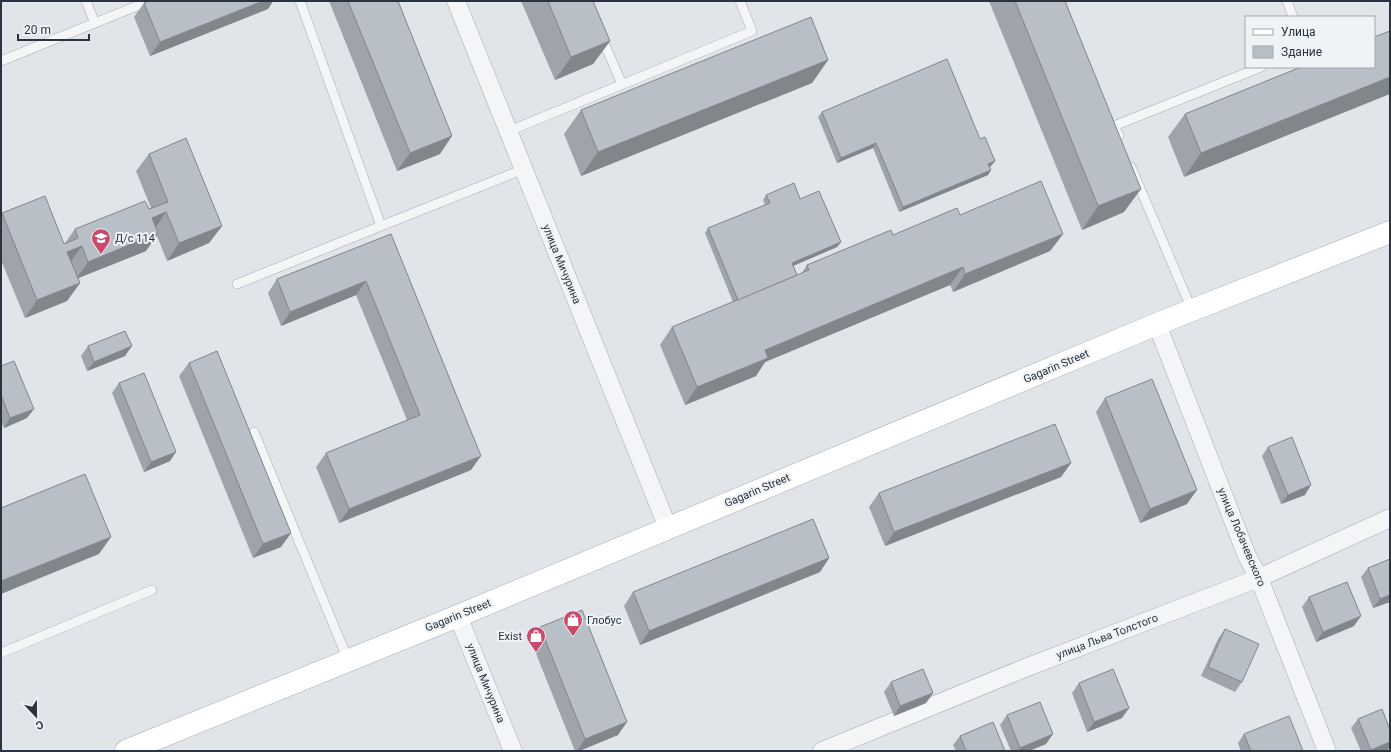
<svg xmlns="http://www.w3.org/2000/svg" width="1391" height="752" viewBox="0 0 1391 752" font-family="Roboto,sans-serif">
<style>
.lines{fill:none;stroke-linecap:round;stroke-linejoin:round}
.service-casing{stroke:#a6acb3;stroke-width:10}
.minor-casing{stroke:#a6acb3;stroke-width:19}
.secondary-casing{stroke:#a6acb3;stroke-width:23}
.service{stroke:#f3f5f7;stroke-width:9}
.minor{stroke:#f3f5f7;stroke-width:18}
.secondary{stroke:#fff;stroke-width:22}
.wall{fill:#9ea4aa}
.shaded-wall{fill:#81868b}
.building{fill:#b8bfc6;stroke:#81868b}
.labels{text-anchor:middle;stroke-width:4;stroke-linejoin:round;paint-order:stroke}
.poi-label{font-size:11px;fill:#2a3440;stroke:#f0f3f6;text-anchor:start}
.street-label{font-size:11px;fill:#2a3440;stroke:#f0f3f6}
</style>
<rect width="100%" height="100%" fill="#e1e5e9"/>
<g class="lines">
<defs>
<g id="service">
<path d="M86,1L95,23"/>
<path d="M300,1L381,226L524,169"/>
<path d="M1287,1L1293,17"/>
<path d="M601,36L622,84"/>
<path d="M1,61L149,1"/>
<path d="M509,131L752,31L740,1"/>
<path d="M1119,136L1114,126L1261,67"/>
<path d="M1131,167L1192,310"/>
<path d="M237,284L381,226"/>
<path d="M254,432L348,660"/>
<path d="M1,653L152,590"/>
</g>
<g id="minor">
<path d="M456,1L668,528"/>
<path d="M1157,324L1247,556L1259,578L1327,751"/>
<path d="M458,616L513,751"/>
<path d="M822,751L1025,668L1259,578L1390,518"/>
</g>
<path id="secondary" d="M126,751L458,616L1157,324L1390,232"/>
</defs>
<use href="#service" class="service-casing"/>
<use href="#minor" class="minor-casing"/>
<use href="#secondary" class="secondary-casing"/>
<use href="#service" class="service"/>
<use href="#minor" class="minor"/>
<use href="#secondary" class="secondary"/>
</g>
<g class="wall">
<path d="M149,1H273L268,9L150,56L134,17L144,3Z"/>
<path d="M329,1H398L440,154L397,171Z"/>
<path d="M521,1H593L610,41L593,64L555,80Z"/>
<path d="M989,1H1065L1124,212L1082,230Z"/>
<path d="M828,60L812,83L581,176L564,134L581,110Z"/>
<path d="M1301,67L1184,177L1168,137L1185,114Z"/>
<path d="M822,112L980,139L995,161L991,166L990,167L991,170L988,175L899,212L873,148L837,163L818,117Z"/>
<path d="M149,154L222,226L209,243L167,261L157,236L146,251L78,278L80,283L67,301L25,318L1,260V214L2,213L64,244L65,243L75,229L151,208L136,171Z"/>
<path d="M766,195L800,199L841,242L837,247L793,266L797,275L801,274L807,265L893,235L960,215L1063,234L1050,251L953,292L950,285L765,362L756,376L685,405L660,345L672,327L733,302L705,233L708,228L765,205L763,200Z"/>
<path d="M391,234L471,470L339,523L316,467L326,453L407,420L356,295L281,326L268,293L277,279Z"/>
<path d="M88,346L125,356L87,371L81,356Z"/>
<path d="M189,363L281,547L253,558L179,376Z"/>
<path d="M1,366L27,418L4,428L1,422Z"/>
<path d="M119,383L170,461L144,472L112,393Z"/>
<path d="M1105,398L1187,504L1140,523L1096,412Z"/>
<path d="M1268,447L1305,495L1281,504L1262,456Z"/>
<path d="M1071,463L1061,477L885,546L869,507L879,493Z"/>
<path d="M829,558L820,572L640,645L624,606L633,592Z"/>
<path d="M1368,568L1390,602L1373,608L1361,577Z"/>
<path d="M1309,597L1354,626L1316,642L1302,607Z"/>
<path d="M540,627L618,735L579,751H575L531,641Z"/>
<path d="M1225,629L1242,682L1235,692L1201,676L1218,639Z"/>
<path d="M891,682L933,693L926,703L894,716L884,692Z"/>
<path d="M1079,683L1122,718L1087,732L1072,693Z"/>
<path d="M1007,715L1046,744L1029,751H1011L1000,725Z"/>
<path d="M1358,719L1388,750L1385,751H1361L1351,728Z"/>
<path d="M1244,734L1303,751H1241L1238,743Z"/>
<path d="M960,736L1005,751H956L953,745Z"/>
</g>
<g class="shaded-wall">
<path d="M263,1H273L268,9L150,56L160,42Z"/>
<path d="M610,41L593,64L555,80L571,57Z"/>
<path d="M828,60L812,83L581,176L598,152Z"/>
<path d="M1390,77V94L1184,177L1201,153Z"/>
<path d="M452,136L440,154L397,171L410,153Z"/>
<path d="M876,143L873,148L837,163L841,158Z"/>
<path d="M995,161L991,166L985,169L988,164Z"/>
<path d="M991,170L988,175L899,212L903,207Z"/>
<path d="M1141,189L1124,212L1082,230L1098,206Z"/>
<path d="M166,212L154,230L152,218Z"/>
<path d="M222,226L209,243L167,261L179,243Z"/>
<path d="M158,233L146,251L76,279L88,262Z"/>
<path d="M1063,234L1050,251L953,292L965,274Z"/>
<path d="M841,242L837,247L788,268L792,263Z"/>
<path d="M82,246L69,264L67,252Z"/>
<path d="M963,267L950,285L765,362L756,376L685,405L697,387L765,350Z"/>
<path d="M366,281L356,295L281,326L290,312Z"/>
<path d="M80,283L67,301L25,318L37,300Z"/>
<path d="M132,346L125,356L87,371L94,362Z"/>
<path d="M34,409L27,418L4,428L10,418Z"/>
<path d="M176,452L170,461L144,472L151,462Z"/>
<path d="M481,456L471,470L339,523L349,509Z"/>
<path d="M1071,463L1061,477L885,546L894,532Z"/>
<path d="M1311,485L1305,495L1281,504L1288,495Z"/>
<path d="M1197,490L1187,504L1140,523L1150,509Z"/>
<path d="M291,533L281,547L253,558L263,544Z"/>
<path d="M111,537L99,554L1,594V581Z"/>
<path d="M829,558L820,572L640,645L649,631Z"/>
<path d="M1390,595V602L1373,608L1380,599Z"/>
<path d="M1361,616L1354,626L1316,642L1323,632Z"/>
<path d="M933,693L926,703L894,716L900,706Z"/>
<path d="M1129,708L1122,718L1087,732L1094,722Z"/>
<path d="M627,722L618,735L579,751H577L585,739Z"/>
<path d="M1053,734L1046,744L1029,751H1018L1020,748Z"/>
<path d="M1390,742V746L1388,750L1385,751H1370L1371,750Z"/>
</g>
<g class="building">
<path d="M149,1H263L160,42L144,3Z"/>
<path d="M348,1H398L452,136L410,153Z"/>
<path d="M548,1H593L610,41L571,57Z"/>
<path d="M1015,1H1065L1141,189L1098,206Z"/>
<path d="M811,17L828,60L598,152L581,110Z"/>
<path d="M1390,31V77L1201,153L1185,114L1301,67H1374V37Z"/>
<path d="M947,59L980,139L985,137L995,161L988,164L991,170L903,207L876,143L841,158L822,112Z"/>
<path d="M186,138L222,226L179,243L166,212L152,218L158,233L88,262L82,246L67,252L80,283L37,300L2,213L45,196L64,244L78,238L75,229L145,201L149,209L168,202L149,154Z"/>
<path d="M1041,181L1063,234L965,274L963,267L765,350L768,358L697,387L672,327L809,270L807,265L891,230L893,235L957,208L960,215Z"/>
<path d="M794,183L800,199L819,191L841,242L792,263L797,275L738,300L708,228L770,203L766,195Z"/>
<path d="M391,234L481,456L349,509L326,453L420,415L366,281L290,312L277,279Z"/>
<path d="M125,331L132,346L94,362L88,346Z"/>
<path d="M217,351L291,533L263,544L189,363Z"/>
<path d="M14,361L34,409L10,418L1,395V366Z"/>
<path d="M144,373L176,452L151,462L119,383Z"/>
<path d="M1152,379L1197,490L1150,509L1105,398Z"/>
<path d="M1055,424L1071,463L894,532L879,493Z"/>
<path d="M1292,437L1311,485L1288,495L1268,447Z"/>
<path d="M85,474L111,537L1,581V508Z"/>
<path d="M813,519L829,558L649,631L633,592Z"/>
<path d="M1390,559V595L1380,599L1368,568Z"/>
<path d="M1347,582L1361,616L1323,632L1309,597Z"/>
<path d="M582,610L627,722L585,739L540,627Z"/>
<path d="M1225,629L1259,644L1242,682L1208,667Z"/>
<path d="M923,669L933,693L900,706L891,682Z"/>
<path d="M1113,669L1129,708L1094,722L1079,683Z"/>
<path d="M1040,702L1053,734L1020,748L1007,715Z"/>
<path d="M1382,709L1390,730V742L1371,750L1358,719Z"/>
<path d="M1289,716L1303,751H1251L1244,734Z"/>
<path d="M993,722L1005,751H966L960,736Z"/>
</g>
<defs>
<symbol id="school-pin" viewBox="-11 -11 22 30"><path d="M0 17L-7.5 6A9.5 9.5 0 1 1 7.5 6Z" fill="#ca4a6c" stroke="#f0f3f6"/><path d="M0-5L7-2L0 1L-7-2ZM-4 1L0 2.5L4 1V4Q0 6-4 4Z" fill="#fff"/></symbol>
<symbol id="shop-pin" viewBox="-11 -11 22 30"><path d="M0 17L-7.5 6A9.5 9.5 0 1 1 7.5 6Z" fill="#ca4a6c" stroke="#f0f3f6"/><path d="M-5-2.5h2.3a2.7 3.5 0 0 1 5.4 0H5L5.5 6h-11ZM-1.5-2.5h3a1.5 2.3 0 0 0-3 0Z" fill="#fff"/></symbol>
</defs>
<g fill-rule="evenodd">
<use href="#school-pin" x="90" y="227" width="22" height="30"/>
<use href="#shop-pin" x="562" y="609" width="22" height="30"/>
<use href="#shop-pin" x="525" y="625" width="22" height="30"/>
</g>
<g class="labels">
<g class="poi-label">
<text x="115" y="242">Д/с 114</text>
<text x="587" y="624">Глобус</text>
<text x="522" y="640" text-anchor="end">Exist</text>
</g>
<g class="street-label">
<text transform="translate(562 264) rotate(68)" y="4">улица Мичурина</text>
<text transform="translate(1056 366) rotate(-23)" y="4">Gagarin Street</text>
<text transform="translate(757 490) rotate(-23)" y="4">Gagarin Street</text>
<text transform="translate(1242 537) rotate(67)" y="4">улица Лобачевского</text>
<text transform="translate(458 615) rotate(-22)" y="4">Gagarin Street</text>
<text transform="translate(1107 636) rotate(-21)" y="4">улица Льва Толстого</text>
<text transform="translate(486 683) rotate(68)" y="4">улица Мичурина</text>
</g>
</g>
<rect width="1391" height="752" fill="none" stroke="#2a3440" stroke-width="4"/>
<rect x="1245" y="16" width="130" height="52" fill="#f0f3f6" stroke="#a1a7ad"/>
<rect x="1253" y="29" width="20" height="6" fill="#ffffff" stroke="#a1a7ad"/>
<text x="1281" y="36" font-size="12" fill="#2a3440">Улица</text>
<rect x="1253" y="46" width="20" height="12" fill="#b8bfc6" stroke="#a1a7ad"/>
<text x="1281" y="56" font-size="12" fill="#2a3440">Здание</text>
<g transform="translate(36 716) rotate(158)" stroke="#f0f3f6" stroke-width="3" paint-order="stroke">
<path d="M0-3L7 15L0 10L-7 15Z" fill="#2a3440"/>
<text y="-6" font-size="11" font-weight="bold" text-anchor="middle" fill="#2a3440">С</text>
</g>
<path d="M18 34v6h71v-6" fill="none" stroke="#2a3440" stroke-width="2"/>
<text x="24" y="34" font-size="12" fill="#2a3440" stroke="#f0f3f6" stroke-width="3" paint-order="stroke">20 m</text>
</svg>
